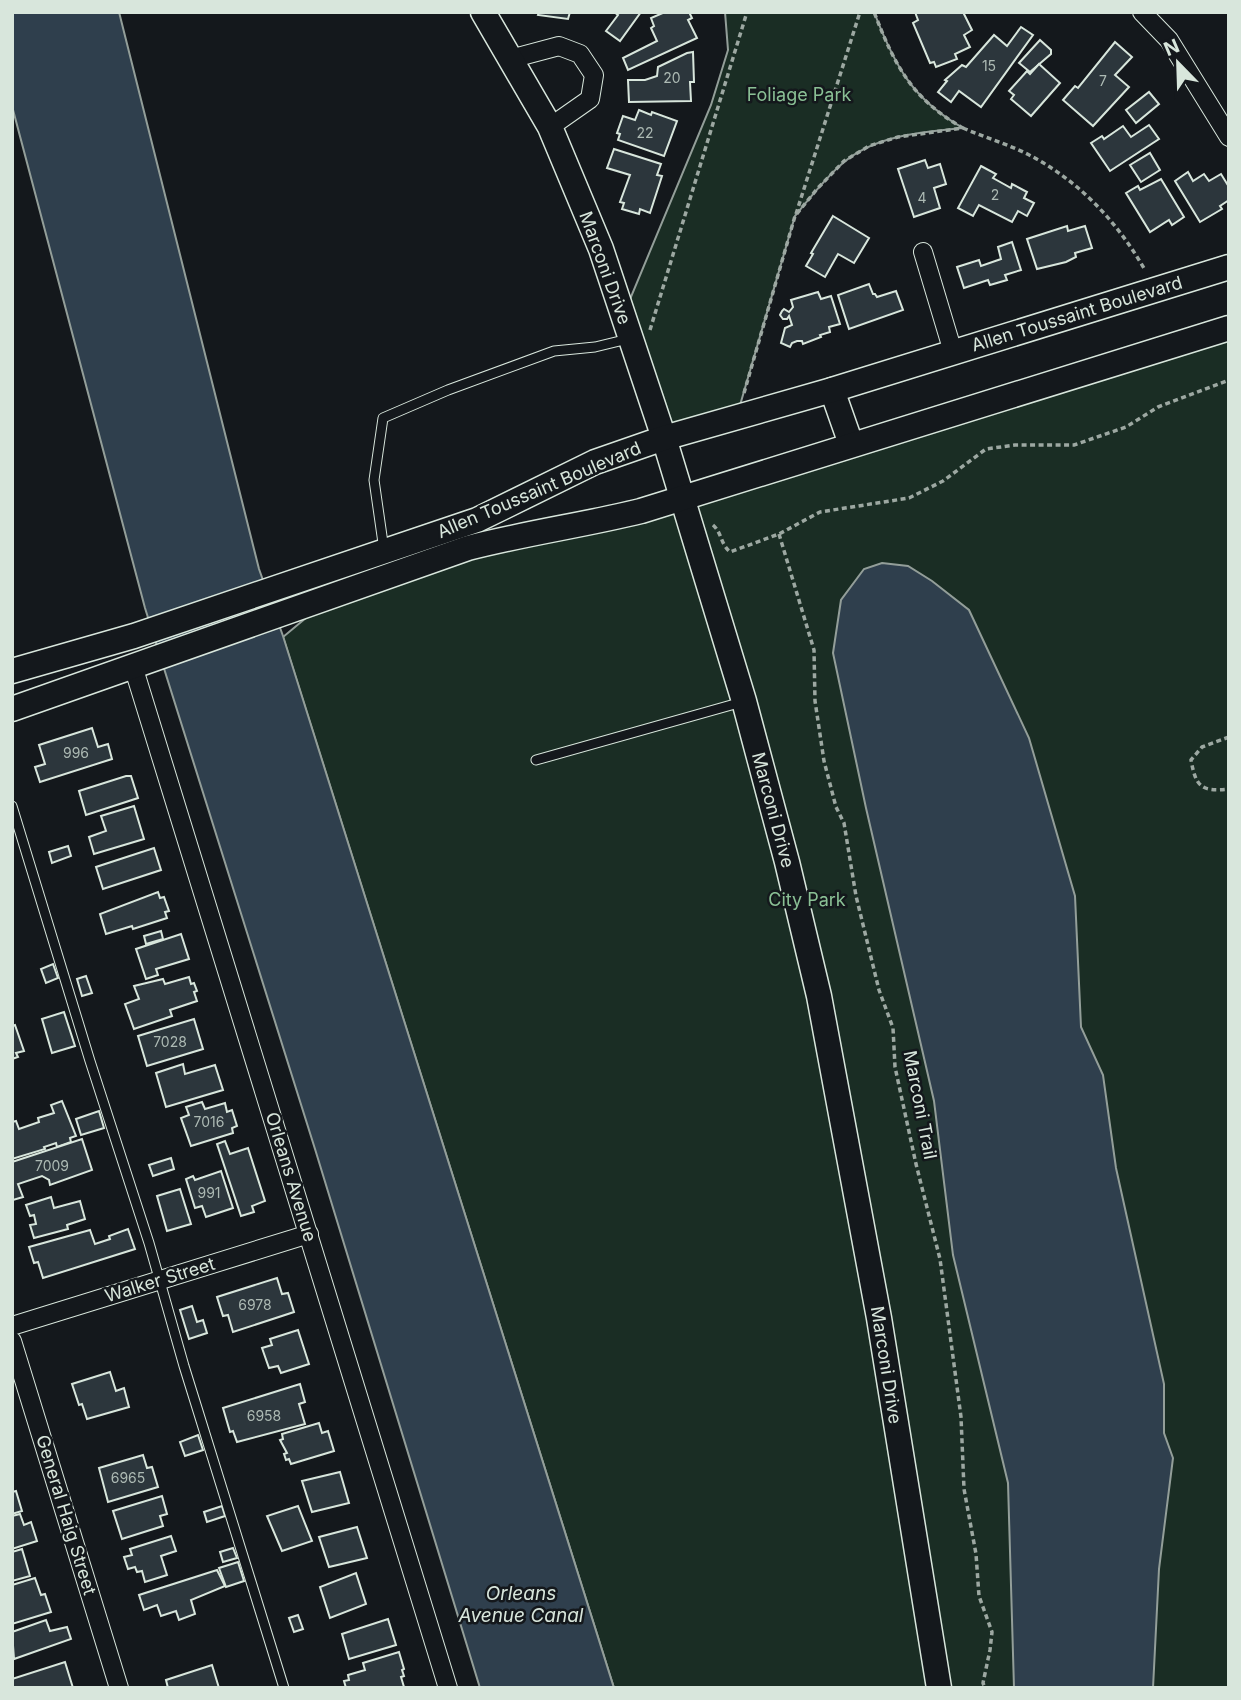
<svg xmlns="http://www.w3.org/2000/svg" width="1241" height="1700" viewBox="0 0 1241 1700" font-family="Inter,sans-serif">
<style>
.green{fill:#1a2d24;stroke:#939e99;stroke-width:2}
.water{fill:#2f3f4d;stroke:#939e99;stroke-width:2}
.building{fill:#2c363c;stroke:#d8e6dc;stroke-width:2}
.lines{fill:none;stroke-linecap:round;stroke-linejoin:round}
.lane-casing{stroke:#d8e6dc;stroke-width:11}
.street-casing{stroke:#d8e6dc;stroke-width:20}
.secondary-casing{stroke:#d8e6dc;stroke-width:27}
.path{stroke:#9da8a2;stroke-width:3.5;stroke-dasharray:5 3.5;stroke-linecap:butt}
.lane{stroke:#14181c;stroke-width:9}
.street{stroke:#14181c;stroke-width:18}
.secondary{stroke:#14181c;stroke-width:24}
.labels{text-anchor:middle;stroke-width:5;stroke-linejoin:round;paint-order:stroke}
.number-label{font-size:14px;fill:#adbab4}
.park-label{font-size:18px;fill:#8ac095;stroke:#14181c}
.street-label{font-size:18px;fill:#d8e6dc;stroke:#14181c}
.water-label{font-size:19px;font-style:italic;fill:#d8e6dc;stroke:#14181c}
</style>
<rect width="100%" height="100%" fill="#14181c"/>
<g class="green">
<path d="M725,12H874C895,66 912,99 963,128C923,132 875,135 843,163C825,178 810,198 795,216L736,419L664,438L623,316L711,105L728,50Z"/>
<path d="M1229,328V1688H614L283,637L336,593L521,534Z"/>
</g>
<g class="water">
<path d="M12,12H119L259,569L283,636L614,1688H480L315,1149L145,608L12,106Z"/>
<path d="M882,563L908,566L932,581L969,610L1029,738L1075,896L1081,1027L1103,1075L1116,1168L1164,1384V1433L1173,1458L1159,1569L1153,1688H1014L1008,1483L953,1255L934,1101L866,808L833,653L841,600L864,569Z"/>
</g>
<g class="building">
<path d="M539,12H570L568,19L538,15Z"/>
<path d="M614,12H641L620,41L606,31L618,15Z"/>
<path d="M665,12H689L692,18L688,20L697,38L628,70L623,58L657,41L651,28L654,26L651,18Z"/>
<path d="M915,12H963L972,30L964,35L970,47L955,54L957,59L936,67L934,62L930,63L913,23L918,20Z"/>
<path d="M1021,27L1033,35L981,107L959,91L951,102L938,92L947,81L945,80L962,65L966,67L994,35L1007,46Z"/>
<path d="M1040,40L1051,50V54L1030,72L1019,63Z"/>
<path d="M1115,42L1132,57L1115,75L1129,87L1093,126L1063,100L1075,86L1078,88Z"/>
<path d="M693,52L694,82H690L691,101L629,102L628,80H645L657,76L658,67L687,53Z"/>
<path d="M1039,64L1060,83L1031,116L1011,99L1014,95L1009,91L1027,71L1030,74Z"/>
<path d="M1149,92L1159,104L1136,123L1126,110Z"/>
<path d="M639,110L651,115L652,112L677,121L664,156L618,140L620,134L617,133L623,116L635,120Z"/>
<path d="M1149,125L1159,139L1110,171L1091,143L1102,136L1104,139L1123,126L1131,137Z"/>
<path d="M614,149L661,164L657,175L662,176L650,213L640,209L639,214L622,209L624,203L620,202L630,175L607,168Z"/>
<path d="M1150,153L1160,170L1141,182L1130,165Z"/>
<path d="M925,160L928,168L940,164L946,184L934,188L940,208L914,217L898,169Z"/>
<path d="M981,166L996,174L993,178L1011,188L1012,184L1027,192L1024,198L1034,203L1027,216L1018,211L1012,222L979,205L973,216L958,208Z"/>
<path d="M1188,172L1193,181L1204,174L1209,181L1221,174L1229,187V200L1220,206L1222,209L1200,222L1175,181Z"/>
<path d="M1161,179L1184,217L1172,225L1169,220L1150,232L1126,193L1138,186L1140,190Z"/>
<path d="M833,216L869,238L854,263L838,254L825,277L806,266L813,254L811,253Z"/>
<path d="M1067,226L1068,231L1085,226L1092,248L1075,253L1076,257L1066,262L1037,269L1027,239Z"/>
<path d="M1012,242L1021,270L1005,275L1007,280L990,285L988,280L964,288L957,267L979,260L981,266L1001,259L998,247Z"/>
<path d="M869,284L873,294H875L877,297L896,291L903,310L849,329L838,295Z"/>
<path d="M818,292L821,299L831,296L840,324L829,327L830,332L820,335L821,337L803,344L802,341H797L792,343L790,347L781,343L785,328L792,325L789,316L787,319H783L780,315L782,311L784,309L789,312L793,307L791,300Z"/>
<path d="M92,728L98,747L108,744L112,759L40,782L35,767L45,764L39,745Z"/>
<path d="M126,776H131L138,798L86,815L79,791Z"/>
<path d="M134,806L144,839L94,854L89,837L106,831L101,816Z"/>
<path d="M68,846L71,856L52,863L49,852Z"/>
<path d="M154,848L161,870L103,889L96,867Z"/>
<path d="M158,892L160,898L164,897L169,911L165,912L167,918L133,929L132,926L106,934L100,914Z"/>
<path d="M161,931L163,939L146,944L144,936Z"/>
<path d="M181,934L189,959L156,969L158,975L146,979L136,949Z"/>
<path d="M53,964L58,978L46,983L41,969Z"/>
<path d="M86,976L92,993L82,996L77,979Z"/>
<path d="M189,977L191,984L194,983L197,991L194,992L197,1001L170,1010L172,1016L134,1029L125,1004L139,999L134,986L163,979L165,984Z"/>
<path d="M64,1012L75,1046L52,1053L42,1019Z"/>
<path d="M194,1019L203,1049L147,1066L138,1036Z"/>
<path d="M15,1025L24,1051L16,1053L18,1057L12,1059V1026Z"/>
<path d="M183,1064L185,1074L215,1065L223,1090L166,1107L156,1073Z"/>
<path d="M62,1101L76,1136L70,1138L71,1142L57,1147L56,1143L44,1147L45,1149L12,1159V1122L16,1121L19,1129L39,1122L38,1118L54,1113L51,1105Z"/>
<path d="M202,1102L205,1109L225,1103L227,1112L232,1110L237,1126L232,1128L233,1133L191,1146L181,1118L189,1115L186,1107Z"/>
<path d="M99,1111L104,1128L81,1135L76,1119Z"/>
<path d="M82,1139L92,1170L50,1185L49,1180L42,1176L18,1184L23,1197L13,1200L12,1162Z"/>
<path d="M225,1141L230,1154L248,1148L265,1201L252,1206L254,1212L241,1216L217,1144Z"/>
<path d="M171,1158L174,1169L153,1176L149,1165Z"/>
<path d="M221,1171L233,1208L206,1217L202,1206L195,1208L186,1179L193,1176L195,1180Z"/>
<path d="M180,1189L191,1224L167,1231L157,1196Z"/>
<path d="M51,1197L54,1208L80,1201L85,1219L67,1225L68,1229L34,1238L30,1225L36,1224L34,1215L30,1216L26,1205Z"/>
<path d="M128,1229L135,1249L43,1278L38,1262L34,1263L29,1247L90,1230L95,1244L110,1239L109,1236Z"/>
<path d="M277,1278L282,1294L288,1293L294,1312L233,1332L228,1315L223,1316L217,1297Z"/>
<path d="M192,1306L197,1322L203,1320L207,1333L189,1339L180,1310Z"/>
<path d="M298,1330L309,1364L281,1373L278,1366L269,1368L262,1348L272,1345L270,1339Z"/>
<path d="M110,1372L116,1391L124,1388L129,1407L87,1419L82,1404L79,1405L72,1384Z"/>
<path d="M300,1384L305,1402L299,1404L305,1424L237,1442L233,1431L230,1432L223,1408Z"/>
<path d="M319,1423L322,1433L328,1431L334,1451L291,1464L289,1459L286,1460L284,1454L287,1453L280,1440L283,1439L282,1434Z"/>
<path d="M198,1435L203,1450L185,1456L180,1442Z"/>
<path d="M143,1455L147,1468L152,1467L158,1487L108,1502L99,1468Z"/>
<path d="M340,1472L349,1503L312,1512L302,1481Z"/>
<path d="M16,1491L22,1511L12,1514V1492Z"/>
<path d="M162,1496L167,1514L160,1516L163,1526L122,1539L113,1511Z"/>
<path d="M222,1506L225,1516L207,1522L204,1512Z"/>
<path d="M298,1506L312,1541L282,1551L267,1516Z"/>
<path d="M20,1514L24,1525L31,1522L37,1541L12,1549V1516Z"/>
<path d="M357,1527L367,1558L329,1567L319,1537Z"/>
<path d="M171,1536L176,1551L161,1556L167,1575L145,1582L142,1571L137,1572L135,1567L128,1569L124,1557L132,1555L130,1549Z"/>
<path d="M233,1548L237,1558L223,1562L220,1552Z"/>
<path d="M22,1549L30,1576L12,1581V1552Z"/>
<path d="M238,1562L244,1581L226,1587L219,1568Z"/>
<path d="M217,1570L225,1586L191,1600L195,1614L179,1620L176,1611L161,1616L157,1605L144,1610L139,1595Z"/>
<path d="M356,1573L366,1604L330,1618L320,1587Z"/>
<path d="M35,1578L41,1595L45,1594L51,1612L12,1624V1585Z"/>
<path d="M298,1615L303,1629L294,1632L289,1618Z"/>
<path d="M388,1619L396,1645L349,1659L342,1634Z"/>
<path d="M46,1620L50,1631L67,1627L71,1639L14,1659L12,1632Z"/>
<path d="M399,1652L404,1669L402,1670L404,1676L401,1677L404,1687L346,1688L344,1681L349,1680L348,1675L365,1670L363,1663Z"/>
<path d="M65,1662L73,1688H12V1679Z"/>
<path d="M212,1665L219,1688H168L166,1680Z"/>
</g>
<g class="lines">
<defs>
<g id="lane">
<path d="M384,550L374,480L383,418L448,390L554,351L595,347L628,339"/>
<path d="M536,760L742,702"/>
<path d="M12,806L90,1061L149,1243L184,1366L284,1688"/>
</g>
<g id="street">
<path d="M1142,12L1169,40L1229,137"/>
<path d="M510,59L559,46L580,54L594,75L590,99L550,127"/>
<path d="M923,252L953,352"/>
<path d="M133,666L448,1688"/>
<path d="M12,1326L309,1234"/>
<path d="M12,1341L119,1688"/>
</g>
<g id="secondary">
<path d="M483,12L550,127L601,249L664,438L744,701L787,862L819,996L879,1318L939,1688"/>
<path d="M832,390L851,444"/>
<path d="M12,671L134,636L477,520L595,462L664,438L832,390L1229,267"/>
<path d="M12,709L468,548C526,533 584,525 641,511L1229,328"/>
</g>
</defs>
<use href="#lane" class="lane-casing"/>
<use href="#street" class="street-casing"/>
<use href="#secondary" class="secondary-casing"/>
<g class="path">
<path d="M963,128C986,138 1011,145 1033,157C1081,183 1118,223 1145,270"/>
<path d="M796,214L860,12"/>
<path d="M650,330L747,12"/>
<path d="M744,393L795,216L817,189L844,161L869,146L898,137L963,128C912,99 895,66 874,12"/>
<path d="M713,525C722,533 720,543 730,552L779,534L820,512L909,498L943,481L986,449L1015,445H1074L1126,427L1158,407L1229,380"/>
<path d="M779,534L814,650L815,701L824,761L836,807L844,823L856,896L879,990L893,1028L895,1067L916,1164L940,1259L961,1417L964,1489L976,1554L979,1596L992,1632L990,1650L983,1683L985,1688"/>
<path d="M1229,737L1202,747L1191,760C1196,787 1201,792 1229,789"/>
</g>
<use href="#lane" class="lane"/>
<use href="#street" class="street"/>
<use href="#secondary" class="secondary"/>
</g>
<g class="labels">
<g class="number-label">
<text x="989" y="71">15</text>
<text x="672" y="83">20</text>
<text x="1103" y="86">7</text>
<text x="645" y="138">22</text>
<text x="995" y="200">2</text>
<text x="922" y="203">4</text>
<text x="76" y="758">996</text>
<text x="170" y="1047">7028</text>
<text x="209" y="1127">7016</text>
<text x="52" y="1171">7009</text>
<text x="209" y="1198">991</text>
<text x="255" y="1310">6978</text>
<text x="264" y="1421">6958</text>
<text x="128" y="1483">6965</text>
</g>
<g class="park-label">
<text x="799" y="101">Foliage Park</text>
<text x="807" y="906">City Park</text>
</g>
<g class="street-label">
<text transform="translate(605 268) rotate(70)" y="6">Marconi Drive</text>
<text transform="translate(1077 314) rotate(-17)" y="6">Allen Toussaint Boulevard</text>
<text transform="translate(539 490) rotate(-23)" y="6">Allen Toussaint Boulevard</text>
<text transform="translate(773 810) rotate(75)" y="6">Marconi Drive</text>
<text transform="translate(920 1105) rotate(79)" y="6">Marconi Trail</text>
<text transform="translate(291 1177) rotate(73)" y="6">Orleans Avenue</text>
<text transform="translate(160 1280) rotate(-17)" y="6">Walker Street</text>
<text transform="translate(886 1365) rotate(81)" y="6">Marconi Drive</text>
<text transform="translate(66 1515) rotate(73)" y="6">General Haig Street</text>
</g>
<g class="water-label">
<text x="521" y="1600">Orleans<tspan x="521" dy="22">Avenue Canal</tspan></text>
</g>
</g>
<rect width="1241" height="1700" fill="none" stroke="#d8e6dc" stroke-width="28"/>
<g transform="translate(1178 63) rotate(337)" stroke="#14181c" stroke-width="5" paint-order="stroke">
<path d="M0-5L12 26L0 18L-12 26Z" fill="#d8e6dc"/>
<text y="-10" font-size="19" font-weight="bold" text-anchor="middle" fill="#d8e6dc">N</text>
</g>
</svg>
